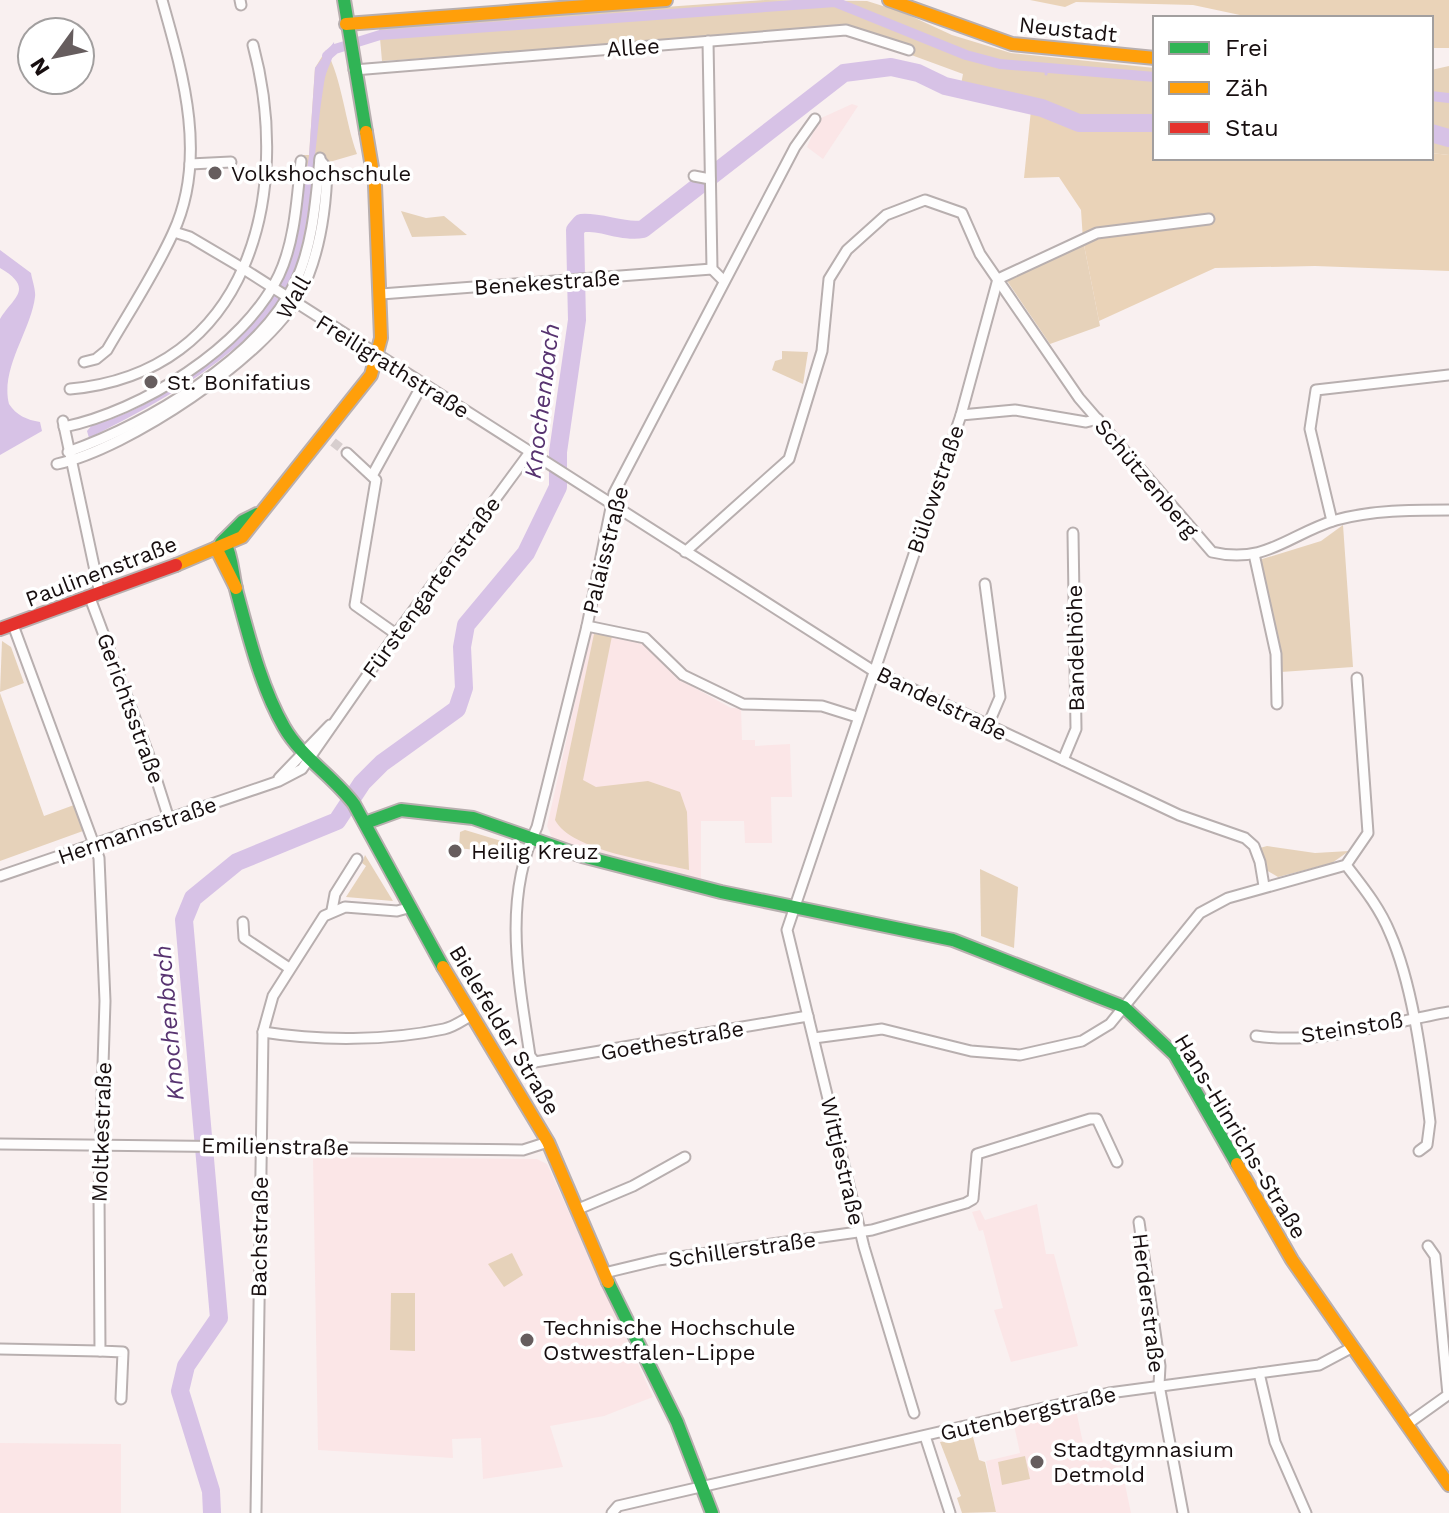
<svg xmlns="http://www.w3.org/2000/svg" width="1449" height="1513" viewBox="0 0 1449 1513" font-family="'Work Sans',sans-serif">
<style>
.built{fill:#fbe6e7}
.green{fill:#e6d2ba}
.forest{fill:#ead3b8}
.water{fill:#d7c2e6}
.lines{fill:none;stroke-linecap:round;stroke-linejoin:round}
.stream{stroke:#d7c2e6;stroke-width:3}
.canal{stroke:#d7c2e6;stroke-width:10}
.river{stroke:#d7c2e6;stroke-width:18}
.street-tunnel{stroke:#d7cece;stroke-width:9;stroke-dasharray:9 4.5;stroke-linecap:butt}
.street-casing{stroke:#b8afaf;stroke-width:13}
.fast-casing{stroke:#b8afaf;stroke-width:16}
.slow-casing{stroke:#b8afaf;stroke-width:16}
.jam-casing{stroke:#b8afaf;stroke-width:16}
.street{stroke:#fefdfd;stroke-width:9}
.fast{stroke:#30b455;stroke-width:12}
.slow{stroke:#ff9f0a;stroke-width:12}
.jam{stroke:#e5322d;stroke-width:12}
.poi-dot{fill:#665d5e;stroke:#fff;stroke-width:3}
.labels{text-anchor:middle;stroke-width:7;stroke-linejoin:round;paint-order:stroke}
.street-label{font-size:22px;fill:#170e0f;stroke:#fff}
.poi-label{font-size:22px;fill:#170e0f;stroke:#fff;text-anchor:start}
.water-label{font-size:24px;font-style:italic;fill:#573370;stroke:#fff}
</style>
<rect width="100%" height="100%" fill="#f9f0f0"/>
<g class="built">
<path d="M852,104L858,106L823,159L807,147L819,119Z"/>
<path d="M591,631L647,643L656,649L675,677L731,708H741L742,740H755V746L790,744L792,797H771L772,843H745L744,821H701V879L553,840L547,826Z"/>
<path d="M313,1157L537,1159L547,1164L653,1397L604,1416L550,1426L563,1467L483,1479L481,1438L452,1439L453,1458L318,1450Z"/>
<path d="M1037,1204L1046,1254H1054L1078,1346L1011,1362L994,1310L1003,1308L983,1230L979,1231L972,1212L980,1210L985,1220Z"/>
<path d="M1076,1410L1087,1462L1119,1456L1131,1513H996L986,1461L1020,1453L1014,1425Z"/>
<path d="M0,1443L121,1444V1513H0Z"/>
</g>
<g class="green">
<path d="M765,0L867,1L902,12L952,35L1011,53L1155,68V126L1136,124L1135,132H1130C1073,116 1016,109 959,95L963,74L846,31L382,61L379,27Z"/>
<path d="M326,50C342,79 345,121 357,154L326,163L315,236L296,294L277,282L301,185L304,155H309L315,68Z"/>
<path d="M1449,66V155L1431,153V70Z"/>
<path d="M401,211L426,218L444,216L467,235L412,237Z"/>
<path d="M1083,240L1100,326L1050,344L1005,278Z"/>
<path d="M782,351L808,352L803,384L772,370L775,361L782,359Z"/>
<path d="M1343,525L1353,667L1281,672L1279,645L1259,560L1321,541Z"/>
<path d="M594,634L612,636L583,780L596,787L648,781L680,792L687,812L689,870C656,862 571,851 555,820Z"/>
<path d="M2,641L11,647L24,683L0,692Z"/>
<path d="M0,693L44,816L74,805L83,831L0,861Z"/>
<path d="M465,830L508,843L506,854L459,848L460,832Z"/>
<path d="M1267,846L1315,853L1349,851L1332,863L1278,877L1266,870L1260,848Z"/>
<path d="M365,855L393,901L346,897L366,866L362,863Z"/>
<path d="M980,869L1018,887L1014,948L981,936Z"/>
<path d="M512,1253L523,1275L504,1287L488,1264Z"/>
<path d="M391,1293H415V1351L390,1350Z"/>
<path d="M973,1437L979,1460L985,1462L996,1512L962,1513L957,1498L961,1496L940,1442Z"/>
<path d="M1025,1456L1030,1479L1002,1485L998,1462Z"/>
</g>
<g class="forest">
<path d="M1030,0H1449V48H1431V18H1254L1193,5L1076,2L1065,7Z"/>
<path d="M1031,110L1129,123L1131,132H1135L1136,124L1155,126V158H1431V153L1449,155V271L1315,266L1215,268L1099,321L1083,240L1081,210L1059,177L1024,178Z"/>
</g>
<g class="water">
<path d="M334,42C336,58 326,67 324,83C313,151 313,224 289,290L279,284L292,254L298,226L309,156L315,68Z"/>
<path d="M0,250L31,273C32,280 36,290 35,297C31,330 0,369 9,404C16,415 27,420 40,422L42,431L0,455V319C12,298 36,289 0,268Z"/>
<path d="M269,299L279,305C225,366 161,402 89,438L87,431L92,425C147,412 242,350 269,299Z"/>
</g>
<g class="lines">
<path class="stream" d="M1046,74L1047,69"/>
<g class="canal">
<path d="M327,56L335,49L380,35L835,2L966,55L1000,64L1155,77"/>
<path d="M1431,96L1449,98"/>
<path d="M267,313L289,276"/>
</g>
<g class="river">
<path d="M1431,133L1449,138"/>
<path d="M212,1513L211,1491L180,1391L186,1366L219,1318L184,920L193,898L237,862L337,821L362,783L382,763L457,709L464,688L462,647L466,625L526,553L558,487V452L577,320L575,230L581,223C602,221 623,233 643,229L844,73L891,67L918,73L945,86L1042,108L1079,123H1155"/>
</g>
<path class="street-tunnel" d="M333,442L347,453"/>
<defs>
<g id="street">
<path d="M240,0L241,5"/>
<path d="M708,41L712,269L724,281"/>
<path d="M354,70L846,30L909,50"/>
<path d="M190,164L231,162"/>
<path d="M694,176L710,179"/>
<path d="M174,232L190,237L239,266L872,670L1179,815L1245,838L1254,846L1260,862L1264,886"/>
<path d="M998,279L1097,233L1209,219"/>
<path d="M381,294L712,269"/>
<path d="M84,362L96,359L107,350C129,312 155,273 173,233C208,158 183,74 162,0"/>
<path d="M70,389C249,373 293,194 253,45"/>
<path d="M961,415L1015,410L1086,422L1098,419"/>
<path d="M63,421L100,594"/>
<path d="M64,427C141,411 244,348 279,275C295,241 297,198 301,161"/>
<path d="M68,452C146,424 258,360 295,283C313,246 316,199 320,158"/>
<path d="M347,453L376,480L355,605L396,634"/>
<path d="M57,464C127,449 265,358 300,294C319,257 326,209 327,168L320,160"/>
<path d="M373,474L422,385"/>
<path d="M1332,521L1310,429L1316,390L1449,375"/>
<path d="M685,552L789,459L822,351L829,279L847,250L886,215L925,200L962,213L980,254L1079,398L1212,552C1266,565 1289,534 1336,520C1372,510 1412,510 1449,510"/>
<path d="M1254,554L1276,654L1277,704"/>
<path d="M985,584L1000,697L988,725"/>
<path d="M90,598L148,753L169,819"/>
<path d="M13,625L99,858L105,1001L99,1193L100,1351L123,1352L121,1399"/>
<path d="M587,626L645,638L683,675L743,704L822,706L857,717"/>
<path d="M1063,760L1076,729L1073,533"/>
<path d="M279,778L330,725"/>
<path d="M1346,865C1363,887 1380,908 1390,933C1413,985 1423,1066 1430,1122L1427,1145L1419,1151"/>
<path d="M0,876L279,781L302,769L396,634L530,452"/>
<path d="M332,910L335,894L357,859"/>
<path d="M243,922L244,938L289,968"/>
<path d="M808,1016L535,1062L530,1056C519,981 502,899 537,827L587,626L614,493L795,147L815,119"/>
<path d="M263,1032C319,1041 388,1041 444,1029C454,1027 463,1020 472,1015"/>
<path d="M1256,1036C1319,1045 1387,1023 1449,1012"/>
<path d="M814,1038L882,1029L971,1051L1020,1055L1082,1041L1110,1024L1200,913L1228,898L1346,865L1368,833L1357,678"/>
<path d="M0,1144L523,1150L548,1142"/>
<path d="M576,1210L633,1186L685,1157"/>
<path d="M1139,1222L1160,1366L1159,1385L1183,1513"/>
<path d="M604,1273L658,1260L872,1230L966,1203L973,1199L977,1154L1090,1119H1097L1117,1162"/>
<path d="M0,1349L100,1351"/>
<path d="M1259,1373L1275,1442L1306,1513"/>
<path d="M914,1413L864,1247L787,930L961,415L998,279"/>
<path d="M1406,1425L1448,1395L1435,1256L1428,1246"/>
<path d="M925,1436L950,1513"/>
<path d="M256,1513L263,1032L273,996L324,916L345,907L397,911L408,908"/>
<path d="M612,1513L618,1506L1109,1393L1319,1365L1351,1348"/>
</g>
<g id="fast">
<path d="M344,0L366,132"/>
<path d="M224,540C233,558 232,574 237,593C249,637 261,687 284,727C301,757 333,776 354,804L443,967"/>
<path d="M221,543L243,521L257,514"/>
<path d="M365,823L401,810L473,818L582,856L721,892L953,940L1124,1007L1175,1055L1237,1164"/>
<path d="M608,1282L677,1422L712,1513"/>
</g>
<g id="slow">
<path d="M889,0L1012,44L1155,58"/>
<path d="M346,24L666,0"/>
<path d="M216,548L236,588"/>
<path d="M176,565L242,537L371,375L381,338L375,185L366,132"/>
<path d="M443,967L548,1142L608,1282"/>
<path d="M1237,1164L1292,1260L1449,1485"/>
</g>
<path id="jam" d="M0,629L176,565"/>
</defs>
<use href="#street" class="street-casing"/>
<use href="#fast" class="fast-casing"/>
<use href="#slow" class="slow-casing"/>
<use href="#jam" class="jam-casing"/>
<use href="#street" class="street"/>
<use href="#fast" class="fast"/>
<use href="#slow" class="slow"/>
<use href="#jam" class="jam"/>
</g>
<g class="poi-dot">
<circle cx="215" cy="173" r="8"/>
<circle cx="151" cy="382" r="8"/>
<circle cx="455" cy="851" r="8"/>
<circle cx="527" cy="1340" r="8"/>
<circle cx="1037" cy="1462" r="8"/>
</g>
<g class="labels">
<g class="street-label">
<text transform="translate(1068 29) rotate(6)" y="8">Neustadt</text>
<text transform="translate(633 47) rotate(-4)" y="8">Allee</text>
<text transform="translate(547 282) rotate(-4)" y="8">Benekestraße</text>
<text transform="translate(293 297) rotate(-60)" y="8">Wall</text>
<text transform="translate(393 366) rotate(32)" y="8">Freiligrathstraße</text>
<text transform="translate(1147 478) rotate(50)" y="8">Schützenberg</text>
<text transform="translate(935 489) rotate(-71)" y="8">Bülowstraße</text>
<text transform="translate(605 550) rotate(-76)" y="8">Palaisstraße</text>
<text transform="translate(101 571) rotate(-21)" y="8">Paulinenstraße</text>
<text transform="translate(431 587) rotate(-54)" y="8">Fürstengartenstraße</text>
<text transform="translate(1075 648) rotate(-91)" y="8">Bandelhöhe</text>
<text transform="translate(942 703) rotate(26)" y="8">Bandelstraße</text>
<text transform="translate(131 708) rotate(70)" y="8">Gerichtsstraße</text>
<text transform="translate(137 830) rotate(-19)" y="8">Hermannstraße</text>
<text transform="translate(1352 1027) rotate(-9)" y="8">Steinstoß</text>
<text transform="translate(505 1030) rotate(59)" y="8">Bielefelder Straße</text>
<text transform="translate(672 1040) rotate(-10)" y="8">Goethestraße</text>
<text transform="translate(101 1132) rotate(-88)" y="8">Moltkestraße</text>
<text transform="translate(1241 1136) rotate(59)" y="8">Hans-Hinrichs-Straße</text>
<text transform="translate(275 1146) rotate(1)" y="8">Emilienstraße</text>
<text transform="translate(843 1161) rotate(77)" y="8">Wittjestraße</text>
<text transform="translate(259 1237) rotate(-89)" y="8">Bachstraße</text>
<text transform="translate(742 1249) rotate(-8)" y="8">Schillerstraße</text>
<text transform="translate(1149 1303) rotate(83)" y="8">Herderstraße</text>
<text transform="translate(1028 1413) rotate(-13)" y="8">Gutenbergstraße</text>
</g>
<g class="poi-label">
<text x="231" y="181">Volkshochschule</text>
<text x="167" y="390">St. Bonifatius</text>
<text x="471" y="859">Heilig Kreuz</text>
<text x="543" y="1335">Technische Hochschule<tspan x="543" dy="25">Ostwestfalen-Lippe</tspan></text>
<text x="1053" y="1457">Stadtgymnasium<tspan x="1053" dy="25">Detmold</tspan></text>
</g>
<g class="water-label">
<text transform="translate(542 401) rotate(-83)" y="8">Knochenbach</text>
<text transform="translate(169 1023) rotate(-95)" y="8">Knochenbach</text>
</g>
</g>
<rect x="1153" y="16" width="280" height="144" fill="#ffffff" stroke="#a29f9f" stroke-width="2"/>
<rect x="1169" y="42" width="40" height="12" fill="#30b455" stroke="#a29f9f" stroke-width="2"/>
<text x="1225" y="56" font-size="24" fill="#170e0f">Frei</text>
<rect x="1169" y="82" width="40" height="12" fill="#ff9f0a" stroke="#a29f9f" stroke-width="2"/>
<text x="1225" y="96" font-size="24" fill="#170e0f">Zäh</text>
<rect x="1169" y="122" width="40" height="12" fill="#e5322d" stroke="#a29f9f" stroke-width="2"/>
<text x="1225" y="136" font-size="24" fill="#170e0f">Stau</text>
<g transform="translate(56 56) rotate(237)"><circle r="38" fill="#ffffff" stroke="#a29f9f" stroke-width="2"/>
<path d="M0-6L14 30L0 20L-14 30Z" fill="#665d5e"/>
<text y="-12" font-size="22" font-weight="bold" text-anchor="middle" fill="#170e0f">N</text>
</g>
</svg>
